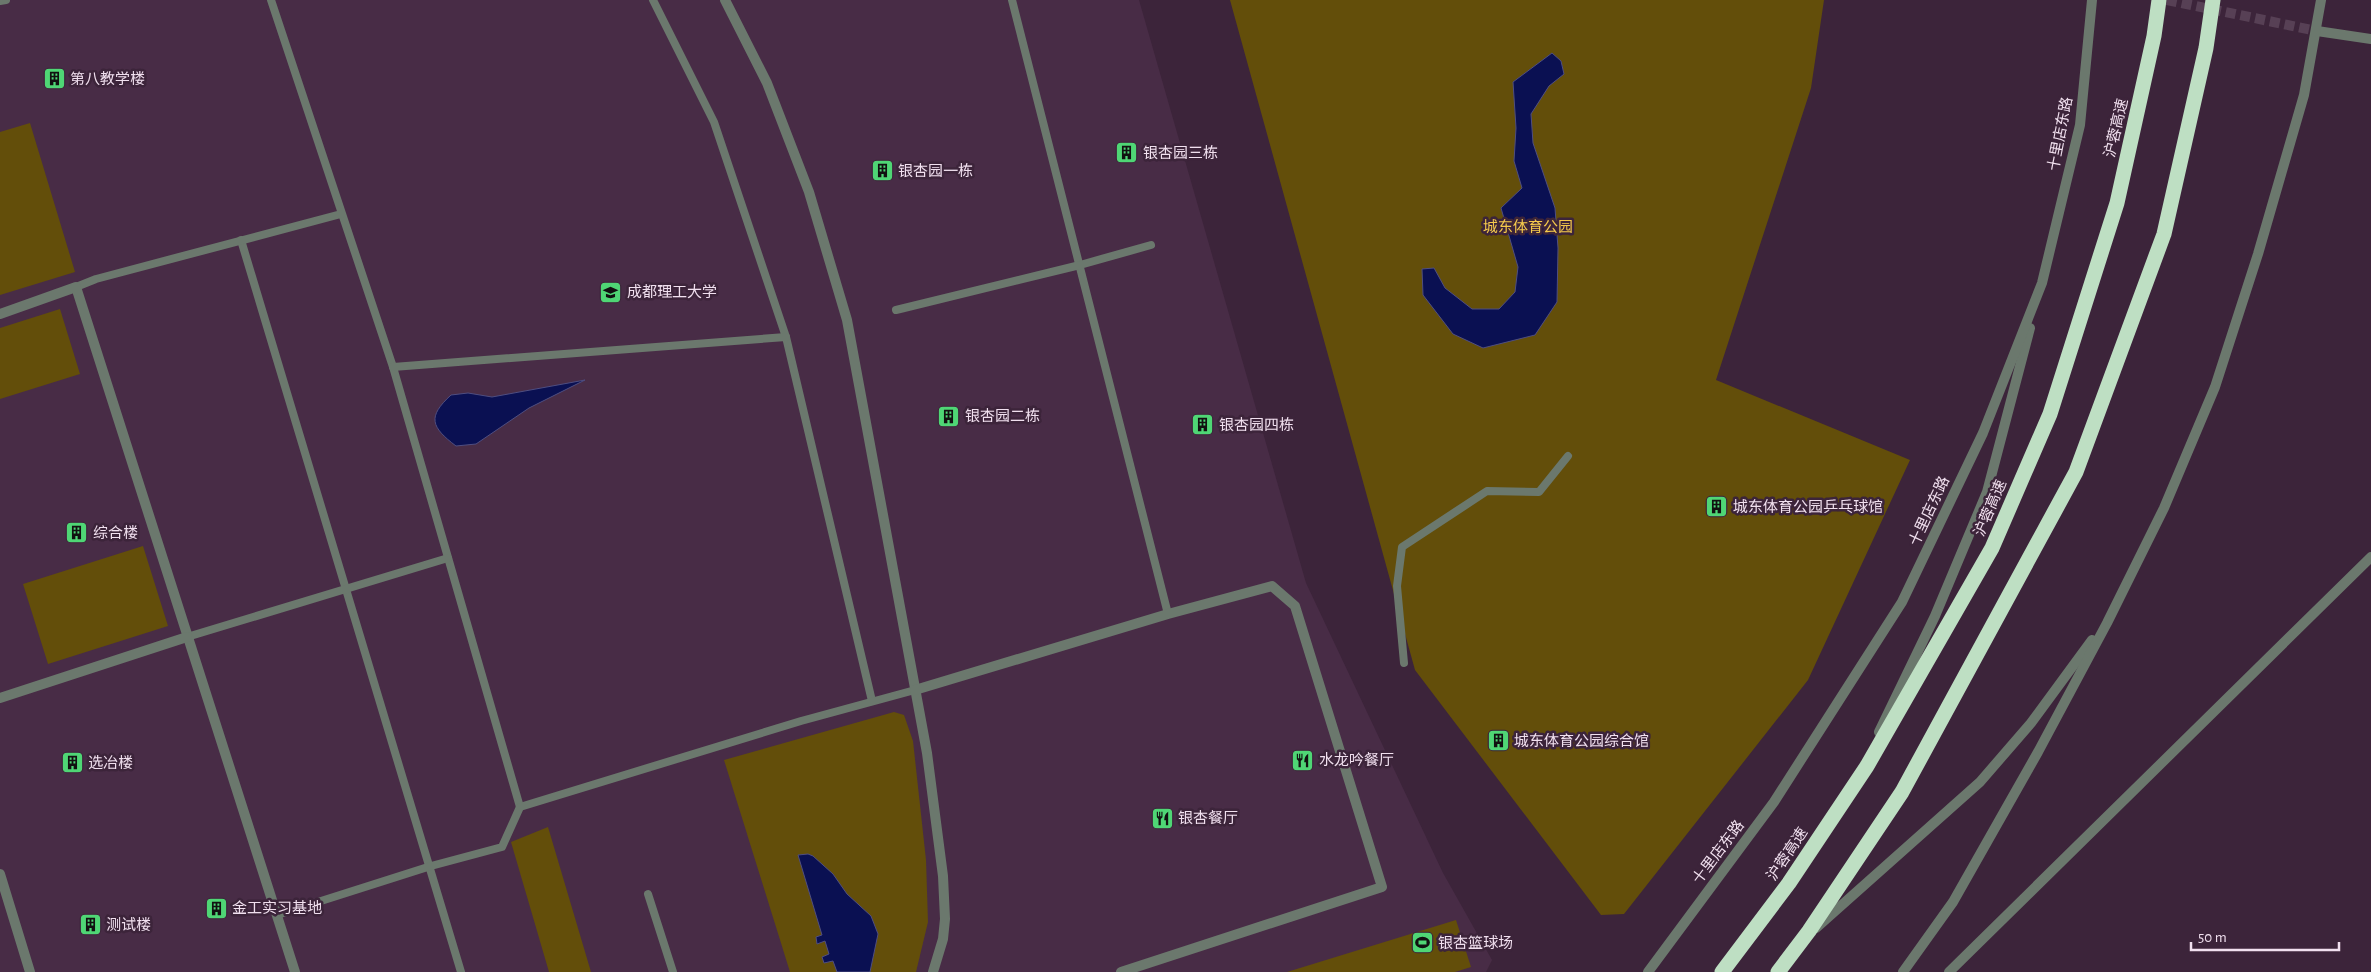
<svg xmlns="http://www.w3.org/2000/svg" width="2371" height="972" viewBox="0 0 2371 972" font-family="'Alegreya Sans','Noto Sans SC',sans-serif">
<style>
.built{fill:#482c46}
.green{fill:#634e0a}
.water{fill:#0a1052;stroke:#4f4e81}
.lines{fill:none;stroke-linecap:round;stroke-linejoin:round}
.tertiary-tunnel{stroke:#574055;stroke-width:10;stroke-dasharray:10 5;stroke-linecap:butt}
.service{stroke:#6b786d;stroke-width:8}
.minor{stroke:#6b786d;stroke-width:10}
.tertiary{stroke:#6b786d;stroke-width:10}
.motorway{stroke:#bedfc3;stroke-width:15}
.labels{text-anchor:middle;stroke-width:5;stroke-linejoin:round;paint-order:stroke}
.poi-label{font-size:15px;fill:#f1e0ef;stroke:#3c243a;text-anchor:start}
.street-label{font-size:15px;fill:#f1e0ef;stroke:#3c243a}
.park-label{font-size:15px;fill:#f5ca4c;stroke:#3c243a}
</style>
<rect width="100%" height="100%" fill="#3c243a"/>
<path class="built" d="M0,0H1139L1306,583L1443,873L1492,960L1486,972H0Z"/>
<g class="green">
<path d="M1230,0H1824L1811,88L1716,380L1910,460L1808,680L1624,914L1601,915L1415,670Z"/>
<path d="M30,123L75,272L0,295V132Z"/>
<path d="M60,309L80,374L0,399V328Z"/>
<path d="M143,546L168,626L48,664L23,584Z"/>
<path d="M894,712L904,715L913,741L926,860L928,922L916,972H790L724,760Z"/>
<path d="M548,827L591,972H549L511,842Z"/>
<path d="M1456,920L1471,967L1455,972H1287Z"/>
</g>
<g class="water">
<path d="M1552,53L1561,61L1564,74L1549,86L1531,114L1533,143L1555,208L1558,248L1557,302L1535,335L1483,348L1453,334L1423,295L1422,269L1434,268L1445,288L1472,309H1499L1515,292L1518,267L1501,208L1522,188L1514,161L1516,128L1513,82Z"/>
<path d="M585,380L529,408L476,444L456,446C431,427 427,417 451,395L468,393L492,397Z"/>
<path d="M808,854L813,856L833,874L847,894L871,916L878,934L870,972H837L833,961L824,963L822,957L829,954L825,941L817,944L816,937L822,935L798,855Z"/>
</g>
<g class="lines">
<path class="tertiary-tunnel" d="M2167,0L2317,31"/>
<g class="service">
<path d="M271,0L393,367L520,807"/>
<path d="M653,0L714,122L786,337L872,701"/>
<path d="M1012,0L1168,614"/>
<path d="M0,1L6,0"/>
<path d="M241,240L461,972"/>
<path d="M76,287L96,279L341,214"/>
<path d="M896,310L1080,265L1151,245"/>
<path d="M393,367L786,337"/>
<path d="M187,637L448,558"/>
<path d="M1404,663L1397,586L1402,547L1487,491L1539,492L1568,456"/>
<path d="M648,894L673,972"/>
<path d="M277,915L431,866L502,847L520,807L801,721L915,690"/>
</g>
<g class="minor">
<path d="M725,0L767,83L809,192L847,320L927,753L943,876L945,919L943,939L933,972"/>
<path d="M2317,31L2371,39"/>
<path d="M0,314L76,287L295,972"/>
<path d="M915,690L1168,614L1272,586L1295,606L1382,887L1121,972"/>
<path d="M0,698L187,637"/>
<path d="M0,874L30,972"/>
<path d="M1949,972L2371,557"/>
</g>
<g class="tertiary">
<path d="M1879,732L1935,616L1987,492L2030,328"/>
<path d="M1816,928L1980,782L2031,723L2092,640"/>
<path d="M1648,972L1774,802L1902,602L1983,433L2042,283L2080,125L2092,0"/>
<path d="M1903,972L1953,902L2038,752L2107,623L2164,508L2215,387L2258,254L2304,95L2321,0"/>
</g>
<g class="motorway">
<path d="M1722,972L1789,883L1867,766L1992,548L2050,414L2117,203L2154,36L2159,0"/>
<path d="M1778,972L1809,931L1902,792L2076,472L2164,234L2206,48L2213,0"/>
</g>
</g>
<defs>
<symbol id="building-square" viewBox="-11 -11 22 22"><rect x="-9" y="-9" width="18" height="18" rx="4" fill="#4fd675" stroke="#3c243a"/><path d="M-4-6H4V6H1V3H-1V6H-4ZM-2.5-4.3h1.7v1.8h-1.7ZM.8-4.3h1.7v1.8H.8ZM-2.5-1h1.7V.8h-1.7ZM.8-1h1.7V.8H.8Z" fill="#111"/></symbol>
<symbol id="university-square" viewBox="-11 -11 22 22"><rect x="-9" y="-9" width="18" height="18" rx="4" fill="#4fd675" stroke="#3c243a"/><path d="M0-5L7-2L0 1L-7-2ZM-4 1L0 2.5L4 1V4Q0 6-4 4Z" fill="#111"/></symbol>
<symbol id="restaurant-square" viewBox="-11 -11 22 22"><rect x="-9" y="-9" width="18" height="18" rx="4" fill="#4fd675" stroke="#3c243a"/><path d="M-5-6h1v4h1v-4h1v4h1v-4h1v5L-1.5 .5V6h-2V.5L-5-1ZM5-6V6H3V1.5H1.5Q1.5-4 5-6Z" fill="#111"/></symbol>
<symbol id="stadium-square" viewBox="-11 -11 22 22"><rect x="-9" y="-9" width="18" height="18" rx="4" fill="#4fd675" stroke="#3c243a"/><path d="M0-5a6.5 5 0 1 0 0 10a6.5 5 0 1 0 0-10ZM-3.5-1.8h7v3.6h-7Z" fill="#111"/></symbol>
</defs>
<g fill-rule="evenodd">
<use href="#building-square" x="42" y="66" width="25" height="25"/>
<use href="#building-square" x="1114" y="140" width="25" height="25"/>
<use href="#building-square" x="870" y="158" width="25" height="25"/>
<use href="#university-square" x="598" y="280" width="25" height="25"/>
<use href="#building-square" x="936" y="404" width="25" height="25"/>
<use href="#building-square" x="1190" y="412" width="25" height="25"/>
<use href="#building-square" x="1704" y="494" width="25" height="25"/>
<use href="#building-square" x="64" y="520" width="25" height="25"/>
<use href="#building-square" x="1486" y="728" width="25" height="25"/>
<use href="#restaurant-square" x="1290" y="748" width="25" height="25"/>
<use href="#building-square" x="60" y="750" width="25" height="25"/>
<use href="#restaurant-square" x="1150" y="806" width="25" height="25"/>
<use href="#building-square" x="204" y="896" width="25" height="25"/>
<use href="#building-square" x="78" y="912" width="25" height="25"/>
<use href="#stadium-square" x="1410" y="930" width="25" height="25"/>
</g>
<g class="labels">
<g class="poi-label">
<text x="70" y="84">第八教学楼</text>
<text x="1143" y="158">银杏园三栋</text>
<text x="898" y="176">银杏园一栋</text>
<text x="627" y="297">成都理工大学</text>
<text x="965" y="421">银杏园二栋</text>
<text x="1219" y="430">银杏园四栋</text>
<text x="1733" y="512">城东体育公园乒乓球馆</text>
<text x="93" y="538">综合楼</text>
<text x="1514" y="746">城东体育公园综合馆</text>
<text x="1319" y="765">水龙吟餐厅</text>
<text x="88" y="768">选冶楼</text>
<text x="1178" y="823">银杏餐厅</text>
<text x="232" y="913">金工实习基地</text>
<text x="106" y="930">测试楼</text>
<text x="1438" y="948">银杏篮球场</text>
</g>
<g class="street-label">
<text transform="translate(2116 128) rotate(-77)" y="5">沪蓉高速</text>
<text transform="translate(2060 134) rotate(-79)" y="5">十里店东路</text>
<text transform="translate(1990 508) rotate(-67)" y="5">沪蓉高速</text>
<text transform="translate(1929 511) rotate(-65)" y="5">十里店东路</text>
<text transform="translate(1718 852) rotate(-53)" y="5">十里店东路</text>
<text transform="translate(1787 854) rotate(-56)" y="5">沪蓉高速</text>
</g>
<g class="park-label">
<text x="1528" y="232">城东体育公园</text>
</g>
</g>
<path d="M2191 942v8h148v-8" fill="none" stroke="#f1e0ef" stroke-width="2.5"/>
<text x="2198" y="942" font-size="15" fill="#f1e0ef" stroke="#3c243a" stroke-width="4" paint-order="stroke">50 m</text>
</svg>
